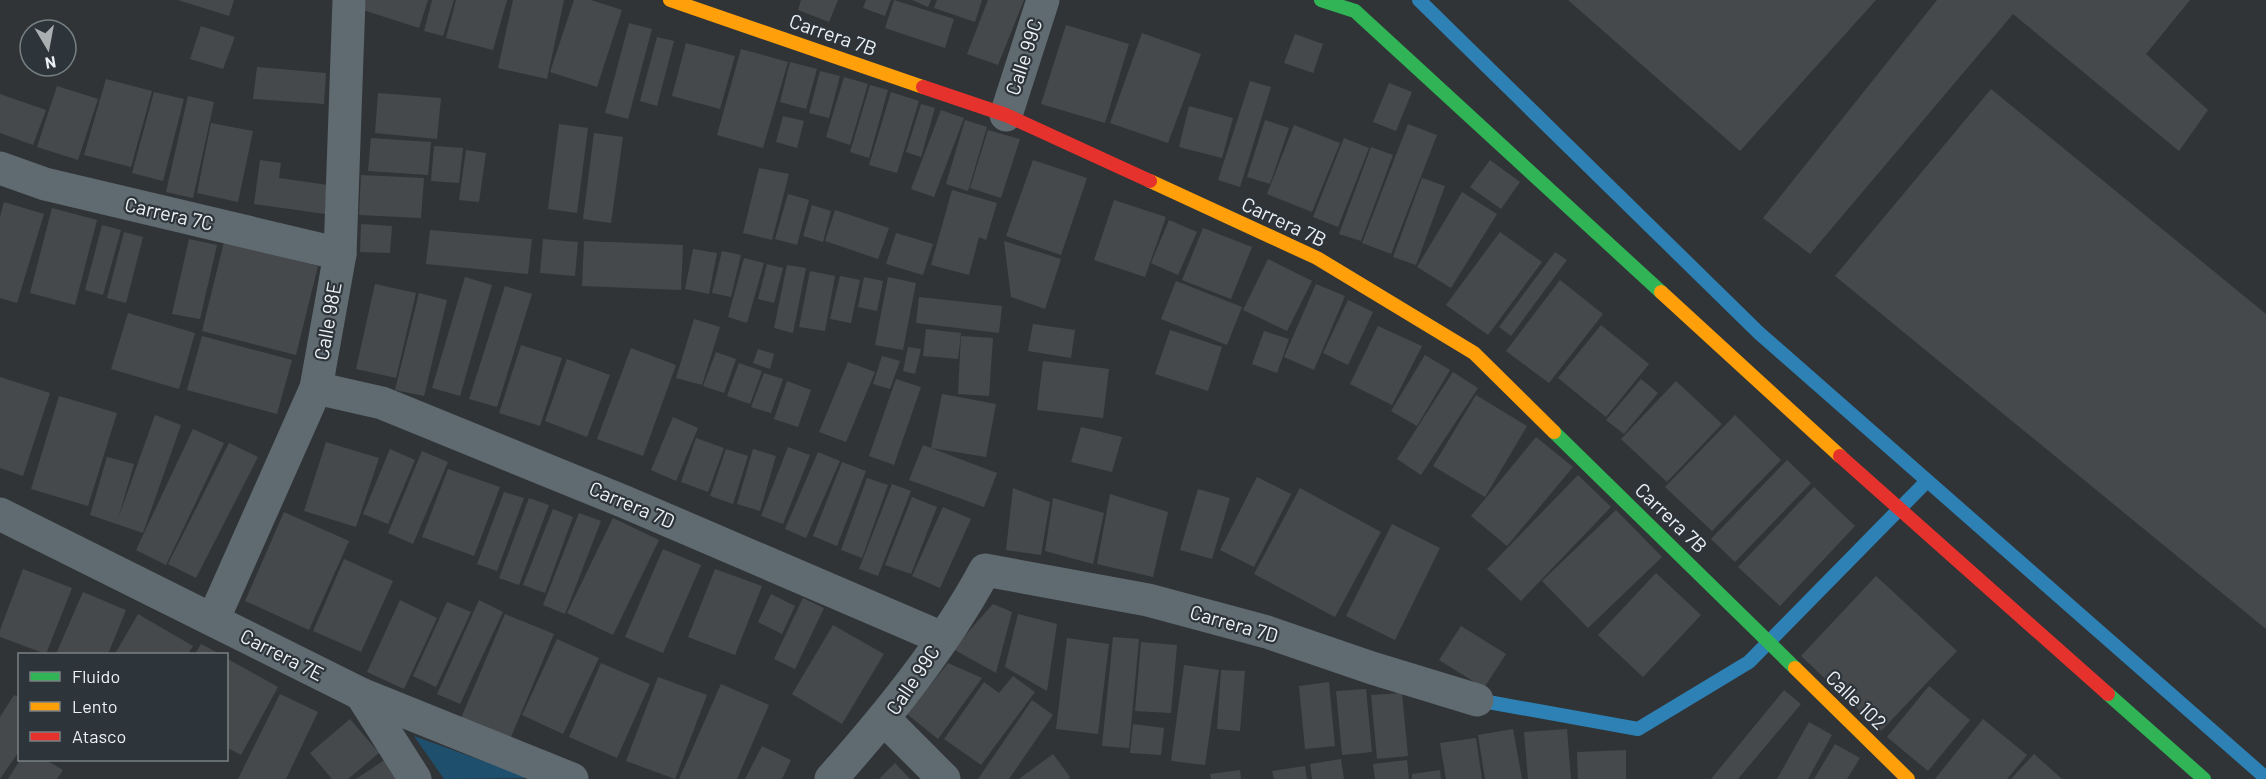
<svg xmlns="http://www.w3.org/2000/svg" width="2266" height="779" viewBox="0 0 2266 779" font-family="Barlow,sans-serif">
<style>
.green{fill:#1e506e}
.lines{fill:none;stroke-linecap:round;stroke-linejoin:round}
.stream{stroke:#2e81b5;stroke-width:14}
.building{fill:#46494c}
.street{stroke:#606a71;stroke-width:33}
.fast{stroke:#30b455;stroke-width:14}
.slow{stroke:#ff9f0a;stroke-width:14}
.jam{stroke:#e5322d;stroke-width:14}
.labels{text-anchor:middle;stroke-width:4.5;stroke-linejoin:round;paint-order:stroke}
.street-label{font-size:20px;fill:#ecf1f4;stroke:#2d343a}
</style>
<rect width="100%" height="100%" fill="#303437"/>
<path class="green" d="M414,736L530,778L444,779Z"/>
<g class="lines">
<g class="stream">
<path d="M1419,0L1759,333L2266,778"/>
<path d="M1477,700L1638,729L1749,662L1926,482"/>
</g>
</g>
<g class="building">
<path d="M178,0H234L229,16Z"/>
<path d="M366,0H428L419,28L363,10Z"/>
<path d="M432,0H454L443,36L424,31Z"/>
<path d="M456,0H507L493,50L446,38Z"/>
<path d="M513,0H564L547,79L498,68Z"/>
<path d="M574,0H591L622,10L597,87L550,72Z"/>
<path d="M801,0H838L829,22L798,10Z"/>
<path d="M866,0H891L885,16L863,8Z"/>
<path d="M894,0L954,19L945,48L885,28Z"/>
<path d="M912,0H931L928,7Z"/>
<path d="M937,0H982L975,22L934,8Z"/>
<path d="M988,0H1024L998,65L967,54Z"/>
<path d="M1568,0H1876L1740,151Z"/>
<path d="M1937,0H2190L2146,54L2208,110L2179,151L2013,14L1810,254L1763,218Z"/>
<path d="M629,23L652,29L628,119L605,113Z"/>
<path d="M1066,25L1129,44L1105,123L1041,104Z"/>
<path d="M201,26L235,37L223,69L190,59Z"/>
<path d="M1142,33L1201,54L1168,143L1110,123Z"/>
<path d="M1295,34L1323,44L1313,73L1284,63Z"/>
<path d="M657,37L674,41L657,106L640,101Z"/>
<path d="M686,43L735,56L720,109L672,96Z"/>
<path d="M741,49L788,62L763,148L717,135Z"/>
<path d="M790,62L817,69L806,109L780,102Z"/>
<path d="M257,67L326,73L324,104L253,99Z"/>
<path d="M820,71L840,76L829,118L809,113Z"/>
<path d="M844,77L868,84L850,145L826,137Z"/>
<path d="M106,79L152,91L131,167L84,155Z"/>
<path d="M1250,81L1271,87L1240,187L1218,180Z"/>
<path d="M1389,83L1412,92L1396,131L1373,122Z"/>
<path d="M870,85L888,90L869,158L850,152Z"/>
<path d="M57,86L98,99L78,160L37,147Z"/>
<path d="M1991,89L2266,314V629L1835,276Z"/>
<path d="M154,92L184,99L163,181L132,173Z"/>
<path d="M891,92L919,101L897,173L869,165Z"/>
<path d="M378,93L441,98L437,139L375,133Z"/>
<path d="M0,94L46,110L33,145L0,133Z"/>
<path d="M188,96L214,102L193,198L166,192Z"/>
<path d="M921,104L935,108L921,157L906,152Z"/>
<path d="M1189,106L1233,118L1222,158L1179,147Z"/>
<path d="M941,110L964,118L934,197L911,189Z"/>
<path d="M783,116L804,121L797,148L776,142Z"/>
<path d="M965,120L987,127L968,191L946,184Z"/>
<path d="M1265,120L1289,128L1270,184L1247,177Z"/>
<path d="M211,123L253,131L238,202L197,193Z"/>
<path d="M559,124L588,128L577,213L548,209Z"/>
<path d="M1408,124L1437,135L1391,254L1362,243Z"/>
<path d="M1294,125L1340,143L1312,212L1267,194Z"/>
<path d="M988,130L1020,139L1001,198L970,188Z"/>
<path d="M594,133L623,137L611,223L583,219Z"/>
<path d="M371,138L431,142L428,175L368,171Z"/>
<path d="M1344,138L1369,148L1338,227L1313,217Z"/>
<path d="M434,146L463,148L459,183L431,181Z"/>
<path d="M1371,147L1393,155L1361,241L1339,234Z"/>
<path d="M466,150L486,153L479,202L459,200Z"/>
<path d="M260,160L281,163L279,178L328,185L325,214L254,204Z"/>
<path d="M1033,160L1087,178L1061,255L1006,236Z"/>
<path d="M1490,160L1520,182L1501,209L1470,187Z"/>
<path d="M759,168L789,174L772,240L743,233Z"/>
<path d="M361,175L424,178L421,218L359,215Z"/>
<path d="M1422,178L1445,186L1416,265L1393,257Z"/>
<path d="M952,190L997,203L986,240L979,237L969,275L931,265Z"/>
<path d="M1462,192L1497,214L1451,288L1417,267Z"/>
<path d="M788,194L809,200L797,245L775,239Z"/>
<path d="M1114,200L1166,217L1145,277L1094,260Z"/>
<path d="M4,202L44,214L17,303L0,298V217Z"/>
<path d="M812,205L831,211L823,242L803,236Z"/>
<path d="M52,208L97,220L75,305L30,293Z"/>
<path d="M835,210L889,228L878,259L825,241Z"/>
<path d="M1169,220L1197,232L1178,275L1151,263Z"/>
<path d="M361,224L392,226L390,253L360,252Z"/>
<path d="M102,225L121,230L103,295L85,290Z"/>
<path d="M1203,228L1252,247L1231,299L1182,280Z"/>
<path d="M430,230L532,239L528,274L426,264Z"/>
<path d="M124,232L143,237L126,303L107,298Z"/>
<path d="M1500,232L1542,262L1488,335L1446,305Z"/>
<path d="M896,233L933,244L923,275L886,264Z"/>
<path d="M189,239L217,245L200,319L172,314Z"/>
<path d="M543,239L578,242L575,276L540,273Z"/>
<path d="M584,241L683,245L681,290L582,286Z"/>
<path d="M1004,241L1061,259L1045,309L1011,297Z"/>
<path d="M224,242L318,266L296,355L202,331Z"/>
<path d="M693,249L717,253L709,294L685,289Z"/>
<path d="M722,251L741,255L731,297L712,293Z"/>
<path d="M1555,252L1567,260L1511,336L1499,327Z"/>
<path d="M744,258L764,263L747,323L728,317Z"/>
<path d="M1268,259L1312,281L1287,331L1243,310Z"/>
<path d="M767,264L783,268L774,303L758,299Z"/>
<path d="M787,265L806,268L793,333L774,328Z"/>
<path d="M810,271L835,276L825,331L799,327Z"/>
<path d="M840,276L860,280L851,323L830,319Z"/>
<path d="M465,277L492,285L460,396L432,388Z"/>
<path d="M864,277L883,281L877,311L858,307Z"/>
<path d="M888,277L916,283L903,350L875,345Z"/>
<path d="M1560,280L1603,314L1549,383L1506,351Z"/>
<path d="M1176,281L1242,307L1227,345L1161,319Z"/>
<path d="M375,284L416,293L396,378L356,369Z"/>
<path d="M1316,284L1345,296L1314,370L1284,357Z"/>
<path d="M505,286L532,294L497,407L469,399Z"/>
<path d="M419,293L447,300L424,396L395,390Z"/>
<path d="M919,297L1002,306L999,333L916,323Z"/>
<path d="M1348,300L1373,312L1348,365L1323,353Z"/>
<path d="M128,313L195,333L179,389L111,369Z"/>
<path d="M694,319L720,327L702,385L676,378Z"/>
<path d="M1033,324L1075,330L1071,358L1028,351Z"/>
<path d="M1601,325L1649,364L1606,417L1558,378Z"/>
<path d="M1378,326L1422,346L1392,405L1350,384Z"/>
<path d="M926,329L961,333L958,359L923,356Z"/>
<path d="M1170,330L1222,347L1208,391L1155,374Z"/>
<path d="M1264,331L1289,339L1277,373L1252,364Z"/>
<path d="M202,336L292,360L277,414L187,390Z"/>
<path d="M961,336L993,338L989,396L958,394Z"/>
<path d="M521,345L562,358L540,426L499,413Z"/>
<path d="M908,347L921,349L915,374L903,371Z"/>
<path d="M631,348L676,365L643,456L597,439Z"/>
<path d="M758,349L774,354L770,369L753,363Z"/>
<path d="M716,352L736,359L724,393L703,386Z"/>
<path d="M1425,355L1450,370L1417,426L1391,411Z"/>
<path d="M882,356L900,361L890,389L873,384Z"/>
<path d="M567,359L610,375L587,437L545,421Z"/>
<path d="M1043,361L1109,369L1103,418L1037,410Z"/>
<path d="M848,362L875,372L846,442L819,432Z"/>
<path d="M739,363L762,371L750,404L727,396Z"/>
<path d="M1453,372L1478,388L1421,475L1397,459Z"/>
<path d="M764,373L783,379L771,413L751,407Z"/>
<path d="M0,377L50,393L23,476L0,468Z"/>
<path d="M896,379L921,387L894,465L869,456Z"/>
<path d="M1641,379L1658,393L1624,434L1606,420Z"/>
<path d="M787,381L811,390L798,427L774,419Z"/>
<path d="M1676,381L1722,424L1667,482L1621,439Z"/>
<path d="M942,394L996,404L986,457L931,448Z"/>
<path d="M1476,395L1527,426L1485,497L1433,466Z"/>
<path d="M59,396L117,413L88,506L31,489Z"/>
<path d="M155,415L181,425L143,533L90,515L107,457L134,464L118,519Z"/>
<path d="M1735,415L1781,460L1712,531L1665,487Z"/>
<path d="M673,417L698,428L676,481L651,470Z"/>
<path d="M1081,427L1122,437L1112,472L1071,462Z"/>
<path d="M193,429L224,443L166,565L136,550Z"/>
<path d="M1536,437L1573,467L1507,546L1471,516Z"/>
<path d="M696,438L724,448L708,492L681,482Z"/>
<path d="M326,442L379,458L356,527L304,511Z"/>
<path d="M229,443L258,457L196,578L168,564Z"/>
<path d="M923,445L997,473L984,507L909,480Z"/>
<path d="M788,447L810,455L783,524L761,516Z"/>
<path d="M390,449L415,460L388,524L363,514Z"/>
<path d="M726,449L748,456L733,504L710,496Z"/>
<path d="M753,449L776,456L760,511L737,504Z"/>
<path d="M422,451L448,462L413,544L388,533Z"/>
<path d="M818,452L840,461L806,538L785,529Z"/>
<path d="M1787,460L1811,483L1735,562L1711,539Z"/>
<path d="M842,462L866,471L837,546L813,536Z"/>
<path d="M448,469L500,487L474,556L422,537Z"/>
<path d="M1578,475L1611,507L1521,601L1487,569Z"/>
<path d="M1257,477L1291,494L1254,567L1220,550Z"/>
<path d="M867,478L888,485L862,558L841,550Z"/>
<path d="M892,484L911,491L878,576L859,569Z"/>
<path d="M1814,487L1855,526L1780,606L1738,567Z"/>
<path d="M1013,488L1050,502L1041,555L1006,550Z"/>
<path d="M1300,488L1381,532L1335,617L1254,574Z"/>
<path d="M1198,489L1230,498L1212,559L1180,550Z"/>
<path d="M504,492L524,498L497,571L477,564Z"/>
<path d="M1110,494L1168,512L1153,577L1097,564Z"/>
<path d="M912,497L937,507L911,574L885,565Z"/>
<path d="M529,498L549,505L519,585L499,578Z"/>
<path d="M1053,498L1104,513L1093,564L1045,551Z"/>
<path d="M943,507L971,519L940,588L912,576Z"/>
<path d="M553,509L573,517L545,593L523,585Z"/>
<path d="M1616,510L1662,557L1588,628L1542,581Z"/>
<path d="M284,512L349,541L309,630L245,601Z"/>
<path d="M579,513L601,521L565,614L543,605Z"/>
<path d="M613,518L659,540L613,635L567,613Z"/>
<path d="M1392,524L1440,548L1395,640L1346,616Z"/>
<path d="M663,549L701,565L663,653L625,637Z"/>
<path d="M344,559L393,581L361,652L313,631Z"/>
<path d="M23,569L72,588L46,654L0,637V630Z"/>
<path d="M715,569L762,586L735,655L688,637Z"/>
<path d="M1656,573L1701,615L1643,677L1598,635Z"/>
<path d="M1876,576L1957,651L1881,731L1801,656Z"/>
<path d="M83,592L126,610L108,654H56Z"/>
<path d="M771,594L795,606L782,634L758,622Z"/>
<path d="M803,598L824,608L795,669L774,659Z"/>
<path d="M400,600L437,618L404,689L367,672Z"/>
<path d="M479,600L503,612L460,704L437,694Z"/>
<path d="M447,602L471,612L436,687L413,676Z"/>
<path d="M993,604L1012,612L996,673L953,649Z"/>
<path d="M138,614L193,646L188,654H115Z"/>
<path d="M505,614L554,634L511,737L461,718Z"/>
<path d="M1018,614L1057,624L1047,691L1005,667Z"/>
<path d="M833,625L884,654L842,724L792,694Z"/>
<path d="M1461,626L1506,654L1484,688L1439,660Z"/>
<path d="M1113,637L1139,639L1129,748L1102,746Z"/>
<path d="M1067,638L1109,644L1098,734L1056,729Z"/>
<path d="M557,639L599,658L563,734L522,715Z"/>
<path d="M1141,642L1177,645L1171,713L1135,711Z"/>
<path d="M201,644L220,654H195Z"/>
<path d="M226,658L278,687L241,755L226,747Z"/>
<path d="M601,663L650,684L617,758L569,737Z"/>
<path d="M948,663L982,678L938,739L907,714Z"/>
<path d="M1184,665L1219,670L1205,765L1171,761Z"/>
<path d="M1221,670L1245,671L1240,731L1217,729Z"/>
<path d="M1013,676L1035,692L981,765L944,739L984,682L999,693Z"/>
<path d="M658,677L707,695L675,779L626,761Z"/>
<path d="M1329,682L1335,746L1305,749L1299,686Z"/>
<path d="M721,684L769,705L737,779H679Z"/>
<path d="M1929,686L1970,720L1928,771L1887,737Z"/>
<path d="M1366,689L1372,752L1342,755L1336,691Z"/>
<path d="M1784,690L1801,704L1738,779H1711Z"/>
<path d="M1402,693L1408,756L1377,759L1371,695Z"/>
<path d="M280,694L318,712L286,779H238Z"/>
<path d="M14,695L20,698V750L0,779V717Z"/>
<path d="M1032,700L1053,715L1009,779H978Z"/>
<path d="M350,719L379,753L348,779H332L310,753Z"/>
<path d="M1983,719L2027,755L2007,779H1935Z"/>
<path d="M1809,722L1832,735L1808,779H1777Z"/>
<path d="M1133,724L1164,728L1161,755L1130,753Z"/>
<path d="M1513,729L1522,779H1485L1478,735Z"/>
<path d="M1567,729L1571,779H1528L1524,732Z"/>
<path d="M1476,738L1482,779H1446L1440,743Z"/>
<path d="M1835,744L1860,758L1847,779H1814Z"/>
<path d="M762,746L791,760L782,779H745Z"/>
<path d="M1626,750V779H1578L1577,752Z"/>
<path d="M1053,754L1070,777L1068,779H1019Z"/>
<path d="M2034,754L2062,779H2011Z"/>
<path d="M386,759L399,779H356Z"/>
<path d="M1341,759L1344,779H1312L1310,764Z"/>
<path d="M20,760H46L63,770L57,779H8Z"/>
<path d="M1407,760L1409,779H1375L1373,764Z"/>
<path d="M895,763L910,779H879Z"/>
<path d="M1305,766L1307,779H1274L1272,771Z"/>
<path d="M1240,770L1241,779H1211L1210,774Z"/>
<path d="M1440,770L1441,779H1412V774Z"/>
</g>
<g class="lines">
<g class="street">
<path d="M1006,115L1043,0"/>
<path d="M0,168L45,184L340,254"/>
<path d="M316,388L382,403L625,502L942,638"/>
<path d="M0,514L361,694L572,779"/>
<path d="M213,620L316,388L340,254L349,0"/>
<path d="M361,694L415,779"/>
<path d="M884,719L944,779"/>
<path d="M831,779C888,715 944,646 985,570L1148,600L1267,632L1372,668L1477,700"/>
</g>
<g class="fast">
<path d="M1321,0L1355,11L1661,292"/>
<path d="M1554,432L1795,668"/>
<path d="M2108,694L2204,779"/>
</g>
<g class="slow">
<path d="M670,0L923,87"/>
<path d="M1150,181L1317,258L1474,353L1554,432"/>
<path d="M1661,292L1840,456"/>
<path d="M1795,668L1908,779"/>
</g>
<g class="jam">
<path d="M923,87L1006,115L1150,181"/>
<path d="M1840,456L2108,694"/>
</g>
</g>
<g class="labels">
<g class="street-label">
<text transform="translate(833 35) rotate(19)" y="7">Carrera 7B</text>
<text transform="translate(1024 57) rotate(-72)" y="7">Calle 99C</text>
<text transform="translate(169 214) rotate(13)" y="7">Carrera 7C</text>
<text transform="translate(1284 222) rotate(25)" y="7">Carrera 7B</text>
<text transform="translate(328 321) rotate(-80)" y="7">Calle 98E</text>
<text transform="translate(632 505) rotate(23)" y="7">Carrera 7D</text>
<text transform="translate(1671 518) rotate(44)" y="7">Carrera 7B</text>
<text transform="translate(1234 624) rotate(16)" y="7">Carrera 7D</text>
<text transform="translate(282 655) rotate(27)" y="7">Carrera 7E</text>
<text transform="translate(913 680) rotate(-56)" y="7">Calle 99C</text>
<text transform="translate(1856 700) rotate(44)" y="7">Calle 102</text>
</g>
</g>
<rect x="18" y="653" width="210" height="108" fill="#2d343a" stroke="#798084" stroke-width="1.5"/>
<rect x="30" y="672" width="30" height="9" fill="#30b455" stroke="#798084" stroke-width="1.5"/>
<text x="72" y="683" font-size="18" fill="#ecf1f4">Fluido</text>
<rect x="30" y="702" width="30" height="9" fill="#ff9f0a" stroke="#798084" stroke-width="1.5"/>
<text x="72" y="713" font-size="18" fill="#ecf1f4">Lento</text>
<rect x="30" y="732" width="30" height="9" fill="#e5322d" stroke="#798084" stroke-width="1.5"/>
<text x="72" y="743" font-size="18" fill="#ecf1f4">Atasco</text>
<g transform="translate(48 48) rotate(170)"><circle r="28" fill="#2d343a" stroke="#798084" stroke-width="1.5"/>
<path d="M0-4.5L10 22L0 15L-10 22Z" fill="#aaafb2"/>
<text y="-9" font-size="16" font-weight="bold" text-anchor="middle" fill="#ecf1f4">N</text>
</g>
</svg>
